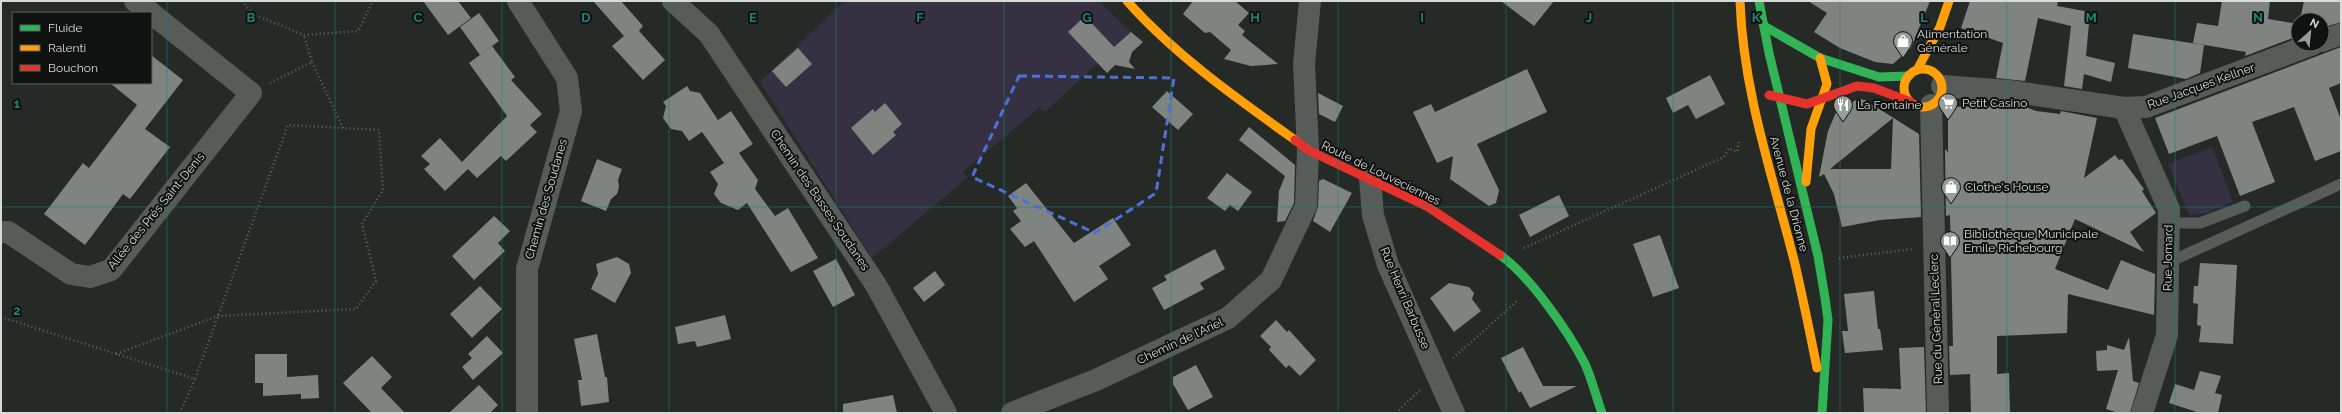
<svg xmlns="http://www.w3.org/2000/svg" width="2342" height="414" viewBox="0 0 2342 414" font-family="Raleway,sans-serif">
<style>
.green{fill:#353143}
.building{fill:#808481;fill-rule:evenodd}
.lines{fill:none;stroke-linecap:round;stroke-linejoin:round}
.path{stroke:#616562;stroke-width:2.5;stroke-dasharray:1 3;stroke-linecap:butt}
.lane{stroke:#585c59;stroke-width:11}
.street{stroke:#585c59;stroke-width:22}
.fast{stroke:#30b455;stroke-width:9}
.slow{stroke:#ff9f0a;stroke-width:9}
.jam{stroke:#e5322d;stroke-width:9}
.marked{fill:none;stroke:#4c71d8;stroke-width:3;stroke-dasharray:8 5;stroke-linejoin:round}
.grid{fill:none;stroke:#238079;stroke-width:1;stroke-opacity:0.55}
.labels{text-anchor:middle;stroke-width:4;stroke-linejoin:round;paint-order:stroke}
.poi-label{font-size:12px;fill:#d7dbd8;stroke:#0f1210;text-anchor:start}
.street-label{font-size:12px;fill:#d7dbd8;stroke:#0f1210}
.grid-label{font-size:13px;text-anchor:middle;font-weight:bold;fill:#238079;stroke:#0f1210;stroke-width:4;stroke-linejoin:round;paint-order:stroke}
</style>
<rect width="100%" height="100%" fill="#252a26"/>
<g class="green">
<path d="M844,1H1099L1131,32L1045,112L1040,107L963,172L968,177L872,258L760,82Z"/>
<path d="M2212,147L2233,202L2207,213L2189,215L2168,164Z"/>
</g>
<g class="building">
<path d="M423,1H458L471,18L448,35Z"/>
<path d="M593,1H621L643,26L639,31L665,60L643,80L612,46L624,36Z"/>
<path d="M1193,1H1235L1249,13L1238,25L1245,31L1242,35L1278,64L1251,66L1224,59L1231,50L1210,32L1205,33L1183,14Z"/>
<path d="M1501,1H1554L1534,26Z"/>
<path d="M1808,1H1930L1911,48L1893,64L1875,62L1840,48L1814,32L1827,13Z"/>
<path d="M1970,1H2058L2057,6L2090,12L2086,56L2115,63L2111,82L2084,74L2082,89L2064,86L2071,26L2038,18L2025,81L1996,78L2003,43L1961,28Z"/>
<path d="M2222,1H2270L2268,19L2298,24V36L2245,56L2246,52L2193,43L2197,23L2218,26Z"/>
<path d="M2304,1H2341V22L2322,28V20H2300Z"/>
<path d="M479,13L499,41L480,55L460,27Z"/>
<path d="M1085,16L1114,47L1131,32L1143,42L1132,52L1129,62L1135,69L1115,65L1107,73L1068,32Z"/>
<path d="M2133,34L2204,45L2200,73L2186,79L2128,68Z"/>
<path d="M492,46L515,77L511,80L542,114L530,125L537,132L506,161L501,156L477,178L468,169L445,191L424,169L430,164L421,156L440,138L462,162L507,116L469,63Z"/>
<path d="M2341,47V83L2329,88L2341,120V151L2315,161L2294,107L2252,122L2275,182L2240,196L2217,136L2169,154L2155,118Z"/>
<path d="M798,48L812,64L786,87L772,71Z"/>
<path d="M151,55L183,80L145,129L170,147L130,199L123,194L85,245L44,214L83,163L89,168L137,105L110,83H151Z"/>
<path d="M1527,69L1547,112L1477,144L1499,190L1496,203L1489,206L1450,179L1453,156L1437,163L1413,112L1431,104L1435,112Z"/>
<path d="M1710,75L1725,104L1696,119L1688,105L1673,113L1666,98Z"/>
<path d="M687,86L690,91L700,93L718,120L731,111L753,144L739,153L758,180L755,189L775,216L788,208L818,258L791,272L747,203L738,210L721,203L714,194L718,184L710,172L724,163L702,132L689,141L682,131L671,129L663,118L666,106L663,102Z"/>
<path d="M1167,91L1193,114L1178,130L1152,107Z"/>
<path d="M1318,93L1343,106L1335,122L1319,114Z"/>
<path d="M1858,99L1865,100L1919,134L1921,217L1880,220L1842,227L1834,194L1824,174L1819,177L1828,131L1837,110ZM1893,118L1891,169H1830Z"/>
<path d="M1991,102L2021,105L2036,111L2060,114L2061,111L2097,118L2084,178L2115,155L2119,160L2122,159L2144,189L2142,191L2156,213L2130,232L2144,252L2075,219L2055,269L2108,290L2121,260L2155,274L2154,315L2068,294L2067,333L1997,336V374L2009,373L2010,413H1971L1970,374L1950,375L1949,346H1953L1950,215L1946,216L1945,149L1948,152V107L1990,106Z"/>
<path d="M885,103L902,124L893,132L896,135L873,155L851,128L873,109L875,112Z"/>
<path d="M1249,127L1295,165L1294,203L1285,221L1277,222L1279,191L1285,176L1239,140Z"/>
<path d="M597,159L622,169L618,180L619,187L617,194L611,199L606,211L581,201Z"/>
<path d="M1227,173L1252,192L1238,211L1230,205L1225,211L1207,198Z"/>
<path d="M1323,179L1352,193L1330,232L1313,221L1318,207L1319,181Z"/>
<path d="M1026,183L1074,243L1113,218L1131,245L1099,266L1108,279L1074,302L1034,241L1025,247L1010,229L1021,221L1013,211L1017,208L1008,196Z"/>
<path d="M1559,195L1569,216L1530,237L1519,215Z"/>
<path d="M494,216L510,231L498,243L505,251L474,280L452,256Z"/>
<path d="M1660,235L1679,288L1653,297L1633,244Z"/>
<path d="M1215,249L1225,269L1200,283L1204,289L1164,310L1152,288L1167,280L1164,276Z"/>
<path d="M617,257L629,264L631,273L615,303L591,289L598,274L596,264Z"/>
<path d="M836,259L855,295L833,307L813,271Z"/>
<path d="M2200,263L2237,265L2233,344L2199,342L2201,326L2197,325L2198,304L2193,303L2194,286H2198Z"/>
<path d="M935,271L945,285L924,302L913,288Z"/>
<path d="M1449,283L1469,287L1474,293L1472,299L1481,311L1454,332L1430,298Z"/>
<path d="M480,286L502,309L472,338L450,314Z"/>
<path d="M1874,291L1878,329H1880L1883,350L1845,353L1842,331H1848L1844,294Z"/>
<path d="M725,315L731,339L697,347L695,341L678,344L675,327Z"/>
<path d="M1276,320L1287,332L1289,330L1316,360L1300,376L1289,365L1286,368L1269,350L1271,347L1260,336Z"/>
<path d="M597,334L605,377H607L609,402L581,406L578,380H582L574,339Z"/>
<path d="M487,336L503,353L473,380L462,367L472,358L468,354Z"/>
<path d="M2129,337L2133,381L2139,383L2130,413H2119L2106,409L2118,370L2097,371L2096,351L2107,350V345L2124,350Z"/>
<path d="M1523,347L1543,386H1577L1530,408L1521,391L1519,393L1501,358Z"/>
<path d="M1924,347L1926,413H1864L1863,388L1901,389L1899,348Z"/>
<path d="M255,354H287V377L318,375L319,398L301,399V394L263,396V383H255Z"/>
<path d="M372,356L392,377L381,388L405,413H372L343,383Z"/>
<path d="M1196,365L1213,397L1188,410L1173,384V377Z"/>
<path d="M2200,371L2221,376L2215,393L2222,395L2218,413H2200L2169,403L2175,384L2194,390Z"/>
<path d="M479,385L498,405L490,413H449Z"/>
<path d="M893,395L897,413H843V404Z"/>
</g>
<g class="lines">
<g class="path">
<path d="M242,1L253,14L304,35L358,31L373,1"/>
<path d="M312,62L343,128"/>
<path d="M270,83L312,62L304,35"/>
<path d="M1524,248L1724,157L1729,148L1737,152L1739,141"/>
<path d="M1839,258L1913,249"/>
<path d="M1,317L195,379L288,125L379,130L383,190L362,224L376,281L356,309L218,316L116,354"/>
<path d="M1453,358L1517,301"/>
<path d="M180,413L195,379"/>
<path d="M1396,413L1420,390"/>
</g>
<g class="lane">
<path d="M2168,223H2200L2245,206"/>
<path d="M2167,263L2341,184"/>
</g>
<g class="street">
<path d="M135,1L151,13"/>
<path d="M518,1L567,78L571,111L527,269V413"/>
<path d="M673,1L709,34L876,285L946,413"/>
<path d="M2322,41L2341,34"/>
<path d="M1942,86L2009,91L2124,108L2146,107L2313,44"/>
<path d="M1931,105L1938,413"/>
<path d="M2124,108L2169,209L2167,335L2142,413"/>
<path d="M1370,179L1373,215L1388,265L1454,413"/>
<path d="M1,232H8L71,274L90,277L111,270L251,93L151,13"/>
<path d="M1012,413L1096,380L1228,318L1271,280L1306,206L1308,150L1304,64L1310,1"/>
</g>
<g class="fast">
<path d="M1759,1L1769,53L1818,256L1825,298L1828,320L1822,413"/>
<path d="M1764,26L1820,58L1879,77L1909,76"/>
<path d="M1500,255C1529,275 1569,332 1585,364C1592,379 1596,397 1602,413"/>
</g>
<g class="slow">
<path d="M1127,1C1175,55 1236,98 1295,140"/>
<path d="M1740,1C1743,92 1773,177 1795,264C1803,299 1810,333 1817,368"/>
<circle cx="1923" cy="88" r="19"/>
<path d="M1917,70L1940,27L1949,1"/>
<path d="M1806,182L1811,129L1827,84L1820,58"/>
</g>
<g class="jam">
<path d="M1769,95L1807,104L1857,86L1874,88L1911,102"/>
<path d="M1295,140L1308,150L1428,207L1500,255"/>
</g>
</g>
<path class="marked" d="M1019,76L1174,78L1156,193L1095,233L972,177Z"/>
<path class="grid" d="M167,1V413M335,1V413M502,1V413M669,1V413M836,1V413M1004,1V413M1171,1V413M1338,1V413M1506,1V413M1673,1V413M1840,1V413M2007,1V413M2175,1V413M1,207H2341"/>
<defs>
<symbol id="shop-pin" viewBox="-11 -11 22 30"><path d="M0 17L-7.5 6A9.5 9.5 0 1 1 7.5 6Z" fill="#999d9a" stroke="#0f1210"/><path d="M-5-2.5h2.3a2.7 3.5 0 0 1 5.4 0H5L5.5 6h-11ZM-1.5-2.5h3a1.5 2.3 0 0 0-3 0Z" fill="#fff"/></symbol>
<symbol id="supermarket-pin" viewBox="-11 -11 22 30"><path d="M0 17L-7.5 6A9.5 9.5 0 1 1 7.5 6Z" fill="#999d9a" stroke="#0f1210"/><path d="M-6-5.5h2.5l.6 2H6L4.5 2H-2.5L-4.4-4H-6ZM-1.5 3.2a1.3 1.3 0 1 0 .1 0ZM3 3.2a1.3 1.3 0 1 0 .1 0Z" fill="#fff"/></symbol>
<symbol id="restaurant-pin" viewBox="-11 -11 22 30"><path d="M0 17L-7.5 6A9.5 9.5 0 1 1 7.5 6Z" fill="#999d9a" stroke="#0f1210"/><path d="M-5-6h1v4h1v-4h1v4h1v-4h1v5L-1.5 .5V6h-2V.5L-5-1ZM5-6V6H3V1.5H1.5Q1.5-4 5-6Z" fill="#fff"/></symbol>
<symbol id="library-pin" viewBox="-11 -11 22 30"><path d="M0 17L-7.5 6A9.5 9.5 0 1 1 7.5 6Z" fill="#999d9a" stroke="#0f1210"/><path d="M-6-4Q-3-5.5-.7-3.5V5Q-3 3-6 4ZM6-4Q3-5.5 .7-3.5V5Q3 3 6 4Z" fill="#fff"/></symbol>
</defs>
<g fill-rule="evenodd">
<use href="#shop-pin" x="1892" y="30" width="22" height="30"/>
<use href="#supermarket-pin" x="1937" y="92" width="22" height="30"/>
<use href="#restaurant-pin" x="1832" y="94" width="22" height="30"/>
<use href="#shop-pin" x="1940" y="176" width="22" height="30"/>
<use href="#library-pin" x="1939" y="230" width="22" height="30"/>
</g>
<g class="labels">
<g class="poi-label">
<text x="1917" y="38">Alimentation<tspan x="1917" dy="14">Générale</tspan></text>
<text x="1962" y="107">Petit Casino</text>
<text x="1857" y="109">La Fontaine</text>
<text x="1965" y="191">Clothe's House</text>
<text x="1964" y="238">Bibliothèque Municipale<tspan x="1964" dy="14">Emile Richebourg</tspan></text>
</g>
<g class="street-label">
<text transform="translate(2201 86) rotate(-20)" y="4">Rue Jacques Kellner</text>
<text transform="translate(1381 173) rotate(26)" y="4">Route de Louveciennes</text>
<text transform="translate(1789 194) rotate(75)" y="4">Avenue de la Drionne</text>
<text transform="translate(546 199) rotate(-74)" y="4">Chemin des Soudanes</text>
<text transform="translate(820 200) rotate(56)" y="4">Chemin des Basses Soudanes</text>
<text transform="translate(156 211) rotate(-51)" y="4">Allée des Prés Saint-Denis</text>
<text transform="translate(2168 258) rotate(-89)" y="4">Rue Jomard</text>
<text transform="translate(1405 298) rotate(67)" y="4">Rue Henri Barbusse</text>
<text transform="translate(1936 319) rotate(-92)" y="4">Rue du Général Leclerc</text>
<text transform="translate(1180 341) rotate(-25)" y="4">Chemin de l'Ariel</text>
</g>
</g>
<g class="grid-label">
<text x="251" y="22">B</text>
<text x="418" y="22">C</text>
<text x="586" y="22">D</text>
<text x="753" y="22">E</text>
<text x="920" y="22">F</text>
<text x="1087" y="22">G</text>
<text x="1255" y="22">H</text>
<text x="1422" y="22">I</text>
<text x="1589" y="22">J</text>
<text x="1756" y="22">K</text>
<text x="1924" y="22">L</text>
<text x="2091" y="22">M</text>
<text x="2258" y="22">N</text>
<text x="17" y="108">1</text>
<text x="17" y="315">2</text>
</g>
<rect width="2342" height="414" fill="none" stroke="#d7dbd8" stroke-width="4"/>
<rect x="12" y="12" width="140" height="72" fill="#0f1210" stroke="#5f6260"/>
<rect x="20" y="25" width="20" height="6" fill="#30b455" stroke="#5f6260"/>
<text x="48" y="32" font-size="12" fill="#d7dbd8">Fluide</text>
<rect x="20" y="45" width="20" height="6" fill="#ff9f0a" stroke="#5f6260"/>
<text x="48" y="52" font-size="12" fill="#d7dbd8">Ralenti</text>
<rect x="20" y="65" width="20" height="6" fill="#e5322d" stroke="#5f6260"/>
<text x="48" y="72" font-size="12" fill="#d7dbd8">Bouchon</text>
<g transform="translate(2310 32) rotate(27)"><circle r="19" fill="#0f1210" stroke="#5f6260"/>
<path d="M0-3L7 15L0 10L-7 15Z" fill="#999d9a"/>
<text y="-6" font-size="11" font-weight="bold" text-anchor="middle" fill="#d7dbd8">N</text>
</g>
</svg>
